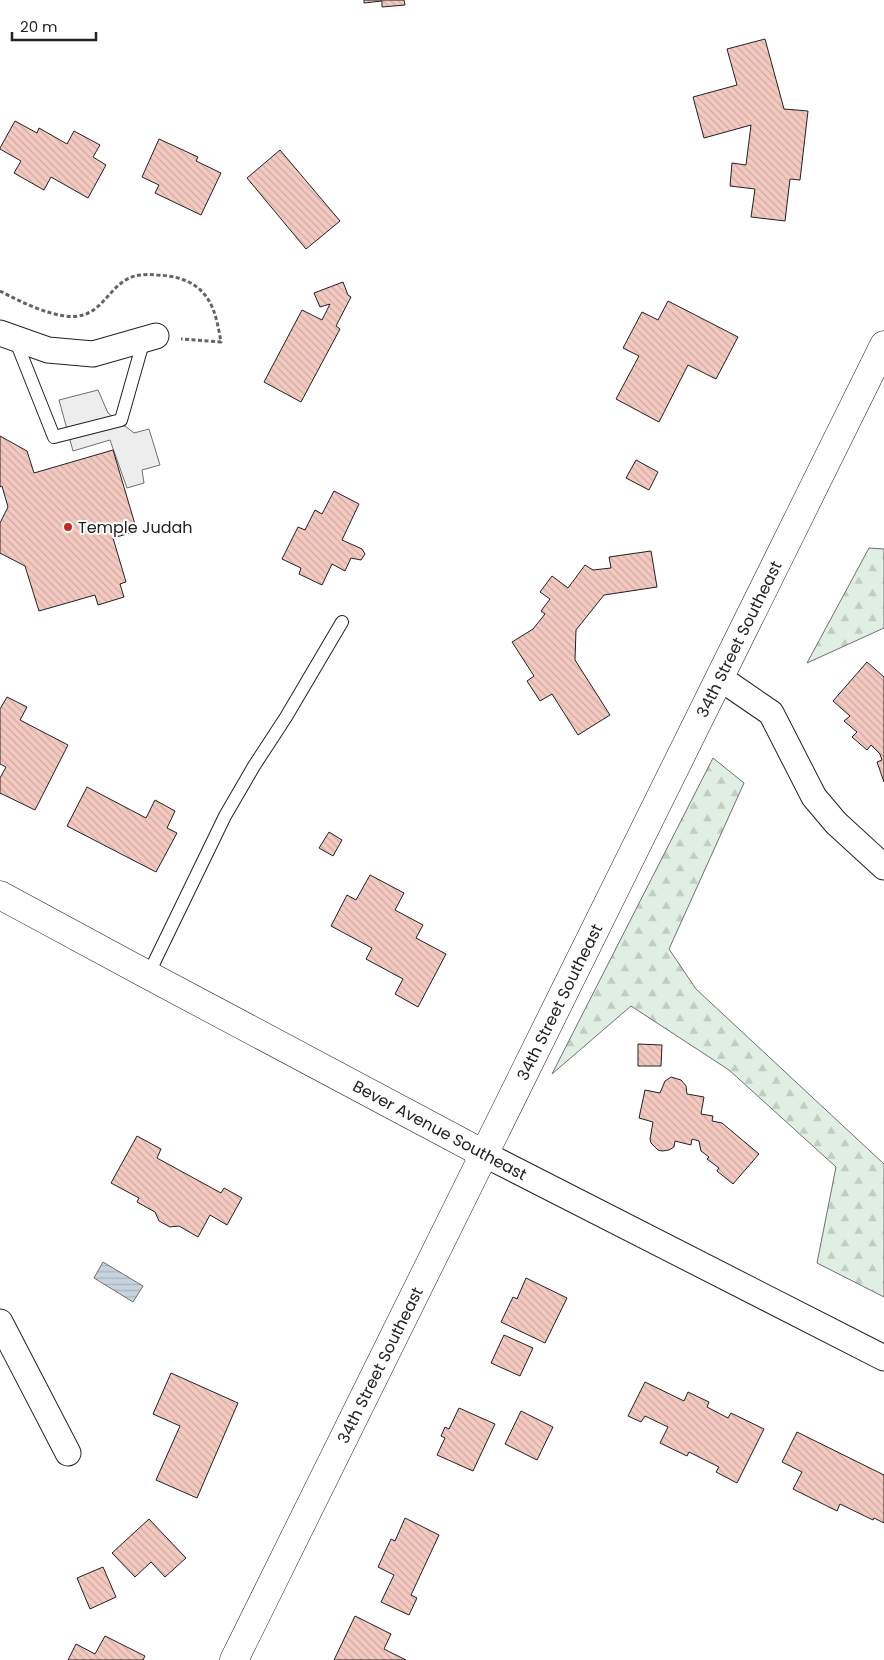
<svg xmlns="http://www.w3.org/2000/svg" width="884" height="1660" viewBox="0 0 884 1660" font-family="Poppins,sans-serif">
<style>
.forest{fill:url(#forest-firs);stroke:#6f6f6f}
.parking{fill:#ededed;stroke:#6f6f6f}
.water{fill:url(#water-rules);stroke:#6f6f6f}
.building{fill:url(#building-back-hatch);stroke:#222}
.lines{fill:none;stroke-linecap:round;stroke-linejoin:round}
.service-casing{stroke:#222;stroke-width:14}
.minor-casing{stroke:#222;stroke-width:27}
.tertiary-casing{stroke:#222;stroke-width:29}
.path{stroke:#646464;stroke-width:3;stroke-dasharray:4 2.5;stroke-linecap:butt}
.service{stroke:#fff;stroke-width:12}
.minor{stroke:#fff;stroke-width:25}
.tertiary{stroke:#fff;stroke-width:28}
.poi-dot{fill:#c62828;stroke:#fff;stroke-width:2}
.labels{text-anchor:middle;stroke-width:4;stroke-linejoin:round;paint-order:stroke}
.poi-label{font-size:16px;fill:#222;stroke:#fff;text-anchor:start}
.street-label{font-size:16px;fill:#222;stroke:#fff}
</style>
<defs>
<pattern id="forest-firs" width="22" height="20" patternUnits="userSpaceOnUse" patternTransform="scale(1.25)"><rect width="22" height="20" fill="#e0efe3"/><path d="M5 1l3.5 6h-7zM16 11l3.5 6h-7z" fill="#c0cdc2"/></pattern>
<pattern id="water-rules" width="6" height="5" patternUnits="userSpaceOnUse" patternTransform="scale(1.25)"><rect width="6" height="5" fill="#c7d3dd"/><path d="M0 2.5h6" fill="none" stroke="#abb5bd"/></pattern>
<pattern id="building-back-hatch" width="6" height="6" patternUnits="userSpaceOnUse" patternTransform="scale(1.25)"><rect width="6" height="6" fill="#f3c9c0"/><path d="M-1 5l2 2M0 0l6 6M5-1l2 2" fill="none" stroke="#d0aca5"/></pattern>
</defs>
<rect width="100%" height="100%" fill="#fff"/>
<g class="forest">
<path d="M869,548L884,549V628L807,663Z"/>
<path d="M713,758L744,783L669,949L696,989L884,1164V1297L817,1263L836,1167L729,1070L631,1006L552,1074Z"/>
</g>
<path class="parking" d="M98,390L108,413L134,433L149,429L160,465L142,470L144,483L127,488L110,440L73,451L59,400Z"/>
<path class="water" d="M103,1262L143,1286L133,1302L94,1278Z"/>
<g class="building">
<path d="M364,0H404L405,5L382,7V1L364,3Z"/>
<path d="M765,39L784,109L808,111L800,180L790,179L785,221L751,217L755,189L730,186L732,163L746,165L751,125L704,138L693,97L737,85L727,49Z"/>
<path d="M15,121L37,133L39,128L67,144L74,131L100,145L93,157L106,165L88,198L51,177L44,190L14,173L21,161L0,149V148Z"/>
<path d="M159,139L198,157L196,161L221,173L201,215L155,193L159,185L142,177Z"/>
<path d="M280,150L340,221L306,249L247,178Z"/>
<path d="M343,282L348,295L351,297L336,326L340,329L301,402L264,382L302,310L322,320L330,304L320,307L314,293Z"/>
<path d="M668,301L738,337L716,379L688,365L659,422L616,399L639,356L623,348L642,312L658,320Z"/>
<path d="M0,436L27,451L34,473L113,450L137,531L113,538L126,582L120,584L124,597L98,605L95,595L39,611L25,566L0,553V523L8,507L2,486L0,487Z"/>
<path d="M636,460L658,472L649,490L626,478Z"/>
<path d="M334,491L359,504L342,540L362,549L365,554L361,560L351,558L345,571L332,564L322,585L299,574L301,568L282,559L298,527L305,530L315,510L322,514Z"/>
<path d="M651,551L657,587L604,595L576,630L575,660L610,715L578,735L552,694L540,701L527,681L534,676L512,642L533,629L545,614L541,611L550,599L540,592L552,576L568,588L585,565L593,570L611,568L609,557Z"/>
<path d="M867,662L884,677V782L877,762L882,760L880,754L871,745L867,750L852,737L857,732L844,721L850,716L833,701Z"/>
<path d="M7,697L27,707L20,720L68,745L35,810L0,793V778L6,767L0,764V709Z"/>
<path d="M87,787L146,818L155,800L175,811L167,828L177,833L156,872L67,826Z"/>
<path d="M329,832L342,840L333,856L319,848Z"/>
<path d="M370,875L404,893L395,910L423,925L416,938L446,954L418,1007L395,994L403,979L366,959L372,948L331,926L347,895L356,900Z"/>
<path d="M638,1044L662,1045L661,1066H638Z"/>
<path d="M671,1077L681,1080L686,1086L687,1094L704,1097L701,1114L713,1116L712,1121L722,1123L759,1154L733,1184L717,1171L719,1168L707,1159L709,1157L701,1151L699,1141L692,1139L691,1145L675,1141L674,1147L669,1150L662,1151L658,1150L651,1143L650,1139L653,1122L639,1118L645,1090L660,1093L665,1081Z"/>
<path d="M137,1136L161,1149L157,1158L221,1193L224,1188L242,1198L227,1225L210,1215L198,1237L179,1226L170,1227L159,1221L155,1212L137,1202L139,1198L111,1183Z"/>
<path d="M526,1278L567,1298L545,1343L501,1322L513,1297L517,1299Z"/>
<path d="M504,1335L533,1348L520,1376L491,1363Z"/>
<path d="M171,1373L238,1403L197,1498L156,1480L180,1426L153,1414Z"/>
<path d="M645,1382L684,1401L688,1392L709,1402L707,1407L728,1418L731,1413L764,1429L737,1483L716,1472L719,1467L689,1452L687,1456L660,1443L668,1427L645,1416L641,1422L628,1416Z"/>
<path d="M459,1408L495,1424L473,1471L437,1455L445,1438L441,1436L445,1427L449,1429Z"/>
<path d="M521,1411L553,1427L537,1460L505,1444Z"/>
<path d="M797,1432L884,1475V1523L874,1518L873,1520L840,1504L837,1511L793,1489L802,1472L782,1462Z"/>
<path d="M405,1518L439,1535L411,1595L417,1598L409,1615L381,1602L394,1575L378,1567L391,1539L395,1541Z"/>
<path d="M149,1519L186,1558L165,1577L151,1562L135,1577L112,1553Z"/>
<path d="M103,1567L116,1597L90,1609L77,1578Z"/>
<path d="M355,1616L391,1634L384,1649L406,1660H334Z"/>
<path d="M105,1636L145,1656L143,1660H68L76,1644L95,1654Z"/>
</g>
<g class="lines">
<defs>
<g id="service">
<path d="M15,339L54,437L121,420L144,339"/>
<path d="M148,975L225,816L254,766L286,717L342,622"/>
</g>
<g id="minor">
<path d="M0,333L48,350L93,354L156,336"/>
<path d="M720,678L771,713L814,797L836,823L884,867"/>
<path d="M484,1154L884,1358"/>
<path d="M0,1322L68,1453"/>
</g>
<g id="tertiary">
<path d="M0,895L148,975L484,1154"/>
<path id="s1" d="M234,1660L884,345"/>
</g>
</defs>
<use href="#service" class="service-casing"/>
<use href="#minor" class="minor-casing"/>
<use href="#tertiary" class="tertiary-casing"/>
<path class="path" d="M0,291C21,302 60,322 83,315C101,310 109,291 124,281C135,274 145,274 157,275C182,276 203,284 213,309C217,319 219,331 221,342L181,339"/>
<use href="#service" class="service"/>
<use href="#minor" class="minor"/>
<use href="#tertiary" class="tertiary"/>
</g>
<circle class="poi-dot" cx="68" cy="527" r="5"/>
<g class="labels">
<g class="poi-label">
<text x="78" y="533">Temple Judah</text>
</g>
<g class="street-label">
<text dy="6" stroke="none"><textPath href="#s1" startOffset="1139">34th Street Southeast</textPath></text>
<text dy="6" stroke="none"><textPath href="#s1" startOffset="734">34th Street Southeast</textPath></text>
<text transform="translate(440 1130) rotate(28)" y="6">Bever Avenue Southeast</text>
<text dy="6" stroke="none"><textPath href="#s1" startOffset="329">34th Street Southeast</textPath></text>
</g>
</g>
<path d="M12 32v8h84v-8" fill="none" stroke="#222222" stroke-width="2.5"/>
<text x="20" y="32" font-size="15" fill="#222222" stroke="#ffffff" stroke-width="4" paint-order="stroke">20 m</text>
</svg>
